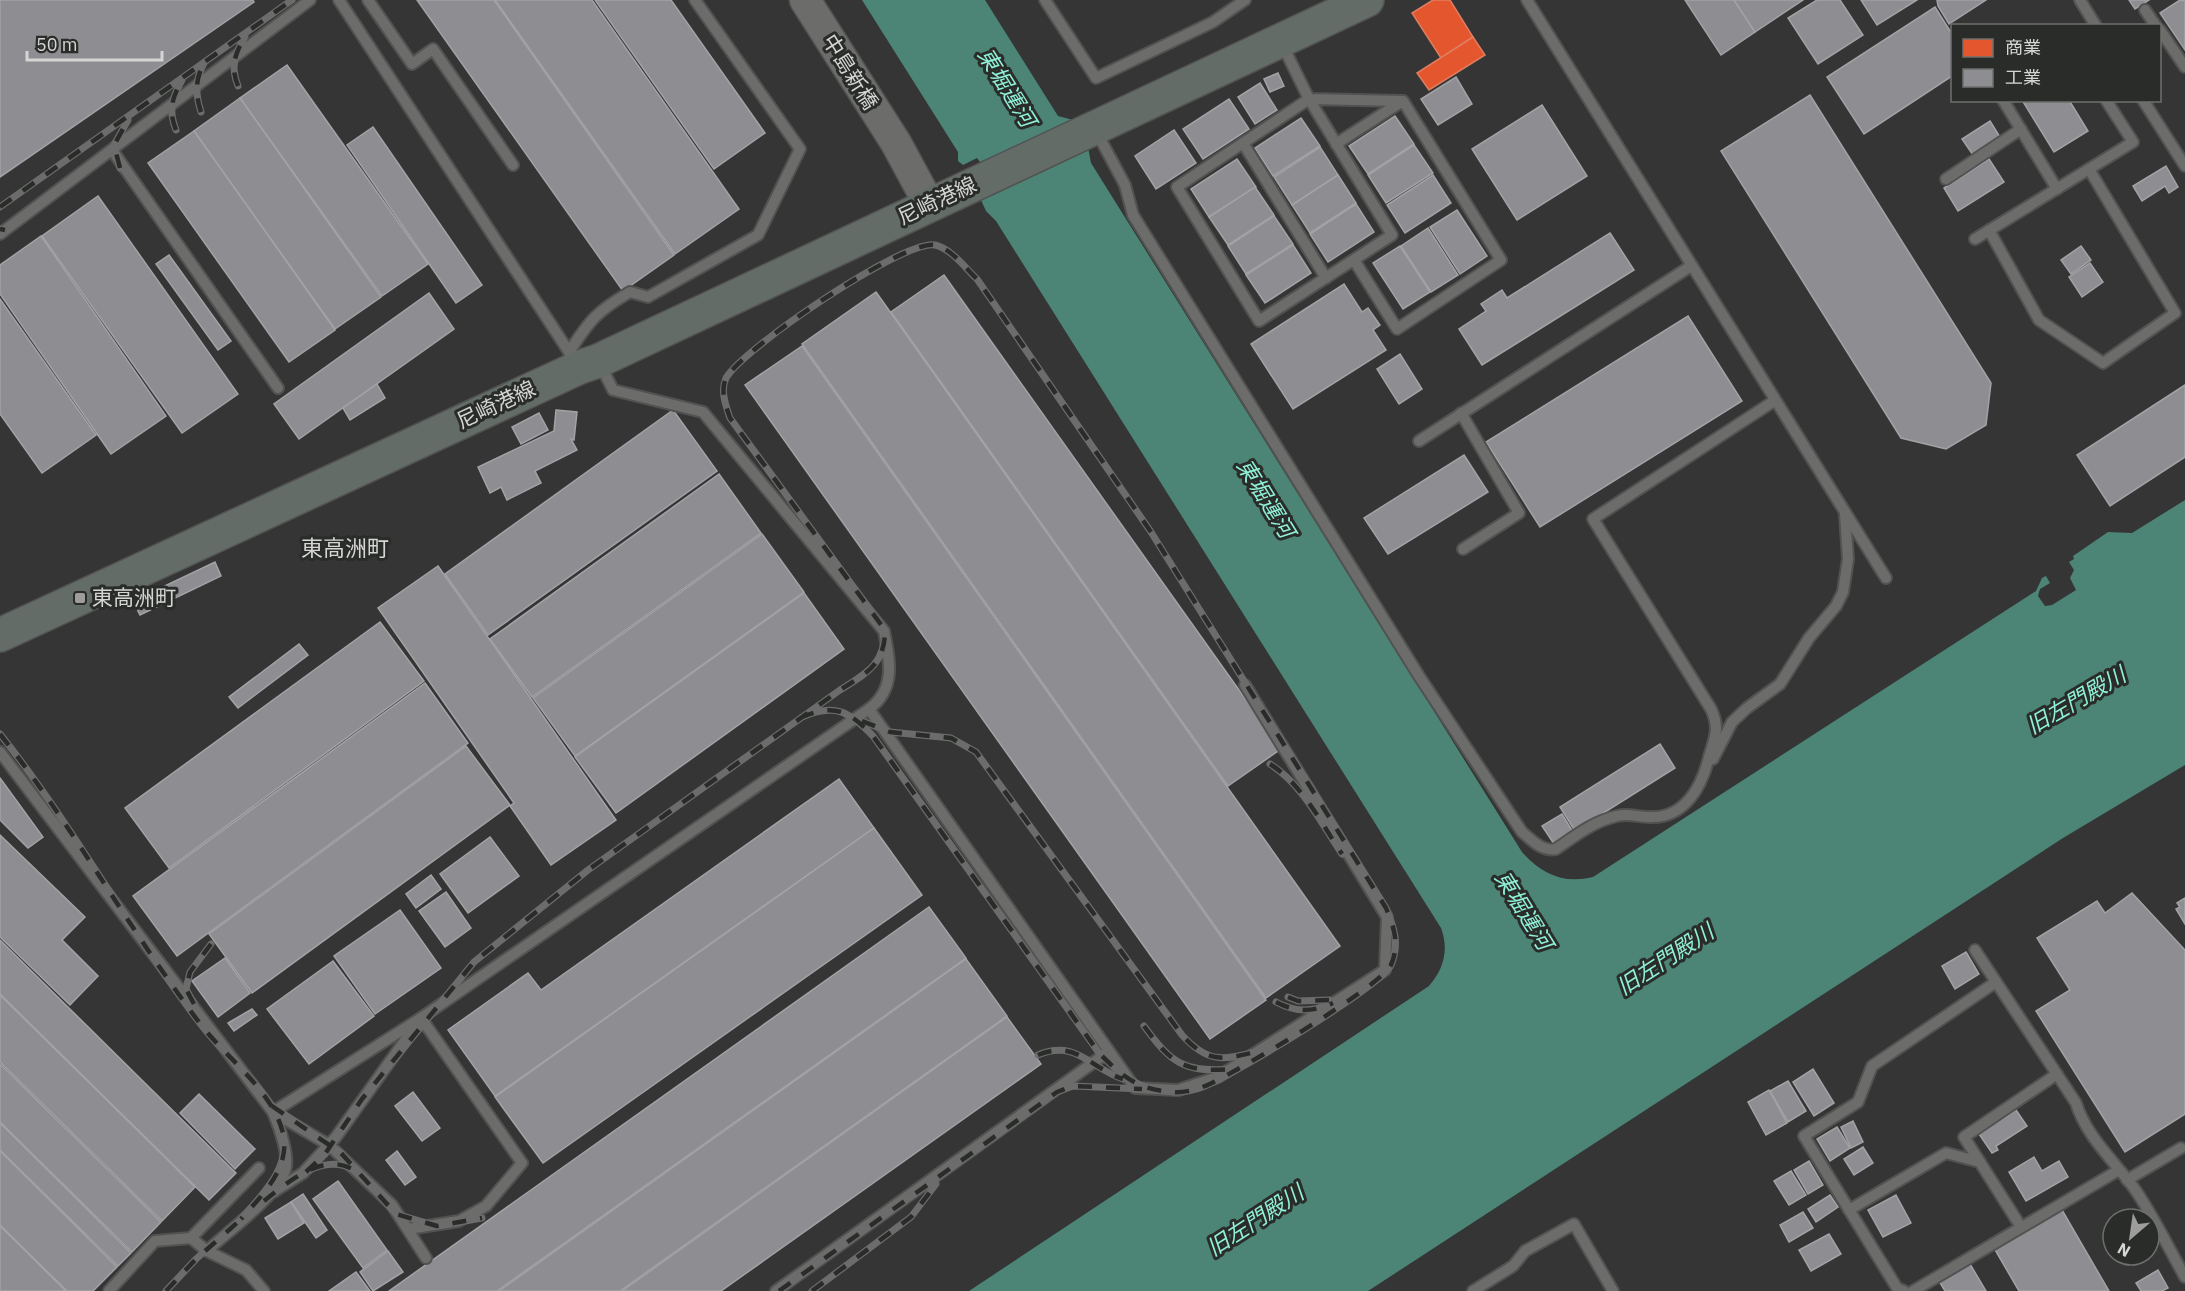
<svg xmlns="http://www.w3.org/2000/svg" width="2185" height="1291" viewBox="0 0 2185 1291" font-family="'IBM Plex Sans','Noto Sans JP',sans-serif">
<style>
.water{fill:#4c8576}
.shops{fill:#e4572e;stroke:#e07d60;stroke-width:1.5}
.industry{fill:#8d8d92;stroke:#a3a3a6;stroke-width:1.5}
.lines{fill:none;stroke-linecap:round;stroke-linejoin:round}
.lane-casing{stroke:#515251;stroke-width:14}
.secondary-casing{stroke:#515251;stroke-width:33}
.primary-casing{stroke:#515251;stroke-width:36}
.lane{stroke:#6c6d6b;stroke-width:10}
.secondary{stroke:#6c6d6b;stroke-width:30}
.primary{stroke:#646c67;stroke-width:33}
.rail-casing{stroke:#6b6c6b;stroke-width:7}
.rail{stroke:#2a2c29;stroke-width:4.5;stroke-dasharray:14;stroke-linecap:butt}
.poi-dot{fill:#9d9e9c;stroke:#2a2c29;stroke-width:2}
.labels{text-anchor:middle;stroke-width:6;stroke-linejoin:round;paint-order:stroke}
.street-label{font-size:21px;fill:#d5d6d4;stroke:#2a2c29}
.poi-label{font-size:21px;fill:#d5d6d4;stroke:#2a2c29;text-anchor:start}
.water-label{font-size:22px;font-style:italic;fill:#90f1d8;stroke:#2a2c29}
.neighbourhood-label{font-size:22px;fill:#d5d6d4;stroke:#2a2c29}
</style>
<rect width="100%" height="100%" fill="#343534"/>
<path class="water" d="M862,0H985L1058,116L1073,120L1088,147L1091,163L1522,852C1542,874 1563,884 1593,877L2036,591L2042,578L2046,576L2050,583L2040,589L2038,596L2045,606L2052,605L2076,590L2070,578L2074,570L2069,562L2074,559L2073,556L2108,532L2132,533L2185,500V765L2063,838L1368,1291H969L1429,986C1444,969 1449,949 1441,928L996,221L986,211L981,200L1000,188L987,159L980,162L977,158L963,165L958,161V152Z"/>
<g class="shops">
<path d="M1433,0H1450L1473,37L1441,58L1412,13Z"/>
<path d="M1473,37L1485,55L1429,90L1417,73Z"/>
</g>
<g class="industry">
<path d="M0,0H253L254,2L0,177Z"/>
<path d="M417,0H494L674,255L623,291Z"/>
<path d="M495,0H592L739,209L675,254Z"/>
<path d="M595,0H671L765,133L714,169Z"/>
<path d="M1685,0H1734L1755,32L1721,55Z"/>
<path d="M1734,0H1803L1755,32Z"/>
<path d="M1817,0H1840L1863,35L1818,64L1788,18Z"/>
<path d="M1861,0H1917L1877,25Z"/>
<path d="M1937,0H1986L1949,24L1938,6Z"/>
<path d="M2129,0H2149L2135,9Z"/>
<path d="M2180,0L2185,1V50L2160,13Z"/>
<path d="M1935,7L1952,34V76L1864,134L1827,77Z"/>
<path d="M287,65L428,264L382,296L240,98Z"/>
<path d="M1278,73L1284,86L1270,92L1264,79Z"/>
<path d="M1456,77L1472,104L1438,125L1421,99Z"/>
<path d="M1260,83L1277,110L1255,124L1238,97Z"/>
<path d="M1810,95L1991,383L1986,425L1946,449L1901,438L1721,151Z"/>
<path d="M240,98L381,297L335,329L194,131Z"/>
<path d="M1229,99L1249,129L1203,159L1183,129Z"/>
<path d="M2022,100H2069L2088,131L2054,152Z"/>
<path d="M1542,105L1587,176L1517,220L1472,149Z"/>
<path d="M1395,116L1414,144L1368,174L1349,146Z"/>
<path d="M1301,118L1320,146L1273,176L1255,148Z"/>
<path d="M1990,121L2000,137L1973,155L1962,139Z"/>
<path d="M373,127L482,285L456,303L347,145Z"/>
<path d="M1174,130L1196,163L1156,189L1135,156Z"/>
<path d="M194,131L335,330L289,362L148,163Z"/>
<path d="M1414,145L1433,173L1386,203L1368,175Z"/>
<path d="M1320,147L1338,175L1292,205L1274,177Z"/>
<path d="M1237,159L1256,187L1209,217L1191,189Z"/>
<path d="M1989,159L2004,182L1958,211L1944,188Z"/>
<path d="M2166,166L2178,187L2169,193L2165,186L2142,201L2133,186Z"/>
<path d="M1338,175L1356,203L1310,233L1292,205Z"/>
<path d="M1433,175L1451,203L1405,233L1387,205Z"/>
<path d="M1255,187L1274,215L1228,245L1209,217Z"/>
<path d="M98,196L238,394L182,433L42,236Z"/>
<path d="M1356,204L1374,232L1328,262L1310,234Z"/>
<path d="M1457,210L1487,256L1460,274L1430,227Z"/>
<path d="M1274,216L1293,244L1246,274L1228,246Z"/>
<path d="M1428,228L1458,275L1431,292L1401,246Z"/>
<path d="M1610,233L1634,270L1482,365L1459,329L1486,311L1481,304L1502,290L1507,298Z"/>
<path d="M41,236L166,416L111,454L0,294V265Z"/>
<path d="M1293,245L1311,273L1265,303L1246,275Z"/>
<path d="M1400,246L1430,292L1403,309L1373,263Z"/>
<path d="M2081,246L2091,260L2071,274L2061,260Z"/>
<path d="M169,255L231,341L218,350L156,264Z"/>
<path d="M2090,263L2103,282L2082,297L2069,277Z"/>
<path d="M944,275L1281,749L1228,786L891,312Z"/>
<path d="M1344,284L1362,312L1368,308L1380,325L1373,330L1386,350L1293,409L1251,344Z"/>
<path d="M876,292L1340,946L1266,998L802,344Z"/>
<path d="M429,293L454,329L299,439L274,404Z"/>
<path d="M0,299L96,435L42,473L0,414Z"/>
<path d="M1688,316L1742,401L1540,527L1486,442Z"/>
<path d="M802,346L1266,1000L1210,1039L745,385Z"/>
<path d="M1400,354L1422,389L1399,404L1377,369Z"/>
<path d="M377,384L385,398L350,420L343,408Z"/>
<path d="M2185,385V457L2110,506L2077,455Z"/>
<path d="M556,410L577,412L574,440L571,439L577,450L535,471L541,483L507,500L501,487L490,493L478,467L554,431Z"/>
<path d="M673,410L717,471L488,635L445,574Z"/>
<path d="M539,413L548,430L521,444L512,427Z"/>
<path d="M1464,455L1488,492L1388,554L1364,518Z"/>
<path d="M719,474L761,533L532,697L490,639Z"/>
<path d="M762,534L804,592L575,756L533,698Z"/>
<path d="M215,562L221,576L140,615L133,601Z"/>
<path d="M438,566L616,820L551,865L510,806L514,803L378,608Z"/>
<path d="M804,593L844,649L616,813L575,757Z"/>
<path d="M380,622L424,681L169,868L125,808Z"/>
<path d="M299,644L308,655L238,708L229,697Z"/>
<path d="M425,683L468,743L177,956L133,896Z"/>
<path d="M1660,744L1675,768L1575,831L1560,807Z"/>
<path d="M466,746L510,805L252,993L209,934Z"/>
<path d="M0,778L43,837L28,848L0,820Z"/>
<path d="M839,779L874,828L495,1096L448,1030L528,973L541,990Z"/>
<path d="M1562,814L1573,832L1554,844L1542,826Z"/>
<path d="M874,828L922,895L543,1163L495,1097Z"/>
<path d="M0,835L85,917L62,940L98,976L70,1005L0,937Z"/>
<path d="M490,837L519,876L468,913L440,874Z"/>
<path d="M431,875L441,889L416,908L406,894Z"/>
<path d="M446,892L471,928L445,947L419,911Z"/>
<path d="M2132,893L2185,950V1114L2125,1152L2036,1011L2070,990L2037,938L2097,901L2105,913Z"/>
<path d="M2185,898V924L2176,909L2180,907L2177,903Z"/>
<path d="M929,907L966,958L497,1291H389Z"/>
<path d="M400,910L441,968L375,1014L334,956Z"/>
<path d="M0,940L236,1173L209,1200L0,994Z"/>
<path d="M1966,952L1979,974L1955,989L1942,966Z"/>
<path d="M225,958L250,993L218,1017L192,981Z"/>
<path d="M966,959L1007,1016L620,1291H499Z"/>
<path d="M333,961L374,1016L309,1064L267,1009Z"/>
<path d="M0,995L195,1187L162,1221L0,1062Z"/>
<path d="M252,1009L257,1015L234,1031L228,1023Z"/>
<path d="M1007,1017L1041,1064L721,1291H622Z"/>
<path d="M0,1064L161,1222L132,1252L0,1122Z"/>
<path d="M1813,1069L1834,1103L1814,1116L1793,1082Z"/>
<path d="M1788,1081L1806,1111L1788,1122L1770,1091Z"/>
<path d="M1769,1090L1787,1123L1766,1135L1748,1102Z"/>
<path d="M413,1092L440,1128L422,1141L395,1106Z"/>
<path d="M199,1094L255,1149L235,1169L180,1113Z"/>
<path d="M2016,1110L2027,1126L1996,1146L1998,1150L1992,1153L1979,1134Z"/>
<path d="M1853,1121L1863,1142L1851,1148L1841,1127Z"/>
<path d="M0,1123L131,1253L118,1266L0,1150Z"/>
<path d="M1837,1127L1850,1148L1830,1161L1817,1139Z"/>
<path d="M1863,1147L1873,1163L1854,1175L1844,1159Z"/>
<path d="M0,1151L117,1267L93,1291H67L0,1225Z"/>
<path d="M397,1151L416,1177L405,1185L386,1160Z"/>
<path d="M2034,1157L2042,1171L2059,1161L2068,1177L2026,1201L2009,1172Z"/>
<path d="M1809,1161L1823,1185L1808,1194L1794,1170Z"/>
<path d="M1791,1171L1806,1195L1789,1205L1774,1181Z"/>
<path d="M338,1181L387,1250L363,1268L313,1199Z"/>
<path d="M303,1194L327,1230L316,1238L291,1202Z"/>
<path d="M1830,1195L1838,1207L1816,1222L1808,1209Z"/>
<path d="M1896,1195L1911,1223L1883,1237L1868,1210Z"/>
<path d="M291,1202L304,1223L278,1239L265,1218Z"/>
<path d="M2062,1210L2109,1291H2019L1994,1248Z"/>
<path d="M1803,1212L1813,1228L1789,1242L1780,1225Z"/>
<path d="M0,1226L66,1291H0Z"/>
<path d="M1829,1234L1841,1254L1811,1271L1799,1250Z"/>
<path d="M388,1251L403,1272L373,1291L360,1272Z"/>
<path d="M1970,1264L1986,1291H1945L1939,1281Z"/>
<path d="M2158,1270L2168,1288L2162,1291H2141L2136,1283Z"/>
<path d="M356,1272L370,1291H329Z"/>
</g>
<g class="lines">
<defs>
<g id="lane">
<path d="M339,0L571,355"/>
<path d="M368,0L412,64L433,49L513,165"/>
<path d="M1045,0L1096,78L1213,22L1245,0"/>
<path d="M1527,0L1886,578"/>
<path d="M2080,0L2096,26"/>
<path d="M2145,10L2156,26"/>
<path d="M2160,30L2185,67"/>
<path d="M1282,44L1309,99L1392,235L1259,321L1177,187L1309,99L1403,101L1501,260L1397,329L1354,260"/>
<path d="M2003,100L2057,189"/>
<path d="M2143,100L2185,166"/>
<path d="M1096,131L1125,185L1133,215L1419,676L1522,832C1532,840 1542,852 1556,849C1575,836 1594,821 1617,816C1628,813 1638,817 1649,817C1685,819 1702,786 1709,757C1715,737 1720,728 1711,709L1593,519L1774,401"/>
<path d="M1243,143L1326,278"/>
<path d="M1336,144L1401,102"/>
<path d="M112,150L278,388"/>
<path d="M1946,179L2021,129"/>
<path d="M1989,230L2039,320L2103,363L2175,313L2089,169"/>
<path d="M0,234L310,0"/>
<path d="M1975,239L2133,142L2106,100"/>
<path d="M569,352C590,320 597,311 630,292L648,297L758,235L800,149L695,0"/>
<path d="M1461,413L1519,513L1463,549"/>
<path d="M1419,441L1691,266"/>
<path d="M869,709L1135,1088L1178,1090L1218,1077L1385,970L1387,917L1245,685"/>
<path d="M0,752L273,1112C279,1126 290,1156 285,1171C275,1198 228,1231 207,1251"/>
<path d="M1713,759L1732,722L1747,708L1780,684L1809,638L1836,606L1843,592L1848,559L1845,514"/>
<path d="M1975,950L2076,1103C2086,1136 2114,1161 2134,1188C2153,1215 2168,1247 2185,1277"/>
<path d="M2127,1180L2181,1148"/>
<path d="M273,1192L303,1173L336,1137L421,1018L522,1163L486,1206L459,1221L408,1229"/>
<path d="M1849,1210L1946,1153L1980,1162"/>
<path d="M2021,1227L1964,1137L2057,1074"/>
<path d="M191,1238L207,1251L246,1270L264,1291"/>
<path d="M426,1258L392,1205L329,1145L273,1112L421,1018L869,709C896,689 890,661 884,631L703,412L613,390L600,364"/>
<path d="M109,1291L155,1241L191,1238L259,1168"/>
<path d="M776,1291L1108,1052"/>
<path d="M1473,1291L1513,1266L1525,1251L1574,1224L1613,1291"/>
<path d="M1904,1291L1897,1288L1804,1136L1858,1102L1872,1066L1996,982"/>
<path d="M1913,1291L2119,1170"/>
</g>
<path id="secondary" d="M805,0L896,143L929,204"/>
<path id="primary" d="M0,635L580,367L598,361L1367,0"/>
</defs>
<use href="#lane" class="lane-casing"/>
<use href="#secondary" class="secondary-casing"/>
<use href="#primary" class="primary-casing"/>
<use href="#lane" class="lane"/>
<use href="#secondary" class="secondary"/>
<use href="#primary" class="primary"/>
<defs>
<g id="rail">
<path d="M238,86C230,66 235,54 245,36"/>
<path d="M201,112C195,93 195,80 204,63"/>
<path d="M176,130C168,110 172,98 182,80"/>
<path d="M120,168L114,145L128,120"/>
<path d="M0,207L292,0"/>
<path d="M0,229L5,230"/>
<path d="M862,721L890,732L951,738L976,752L1182,1035C1210,1066 1225,1059 1263,1050"/>
<path d="M0,734C67,818 119,912 182,999C192,1013 202,1027 213,1039C237,1066 274,1096 283,1133C291,1168 262,1195 241,1219"/>
<path d="M1270,764C1303,785 1321,823 1342,854"/>
<path d="M1288,997L1298,1001L1329,1000"/>
<path d="M1276,1002C1297,1013 1312,1012 1333,1003"/>
<path d="M194,1004L186,989L190,972L211,944"/>
<path d="M1144,1026C1171,1063 1184,1073 1232,1069"/>
<path d="M1038,1055C1076,1039 1090,1068 1123,1079"/>
<path d="M272,1106L341,1153L396,1214L437,1226L482,1218"/>
<path d="M306,1172L325,1154L362,1099L474,962L588,870L840,690C867,673 885,664 885,630L730,418C726,406 720,391 726,378C742,349 904,239 935,245C952,249 965,268 977,279L1151,532L1386,908C1394,927 1400,944 1391,965C1383,985 1231,1076 1205,1086C1196,1090 1182,1093 1173,1092C1138,1090 1123,1077 1099,1053L873,736C849,711 835,703 802,717"/>
<path d="M264,1201C287,1183 323,1151 354,1170"/>
<path d="M166,1291L196,1259L247,1214"/>
<path d="M779,1291L1057,1092L1073,1086L1142,1089"/>
<path d="M812,1291L911,1217L936,1184"/>
</g>
</defs>
<use href="#rail" class="rail-casing"/>
<use href="#rail" class="rail"/>
</g>
<rect class="poi-dot" x="74" y="592" width="12" height="12" rx="3"/>
<g class="labels">
<g class="street-label">
<text transform="translate(850 72) rotate(58)" y="7">中島新橋</text>
<text transform="translate(937 201) rotate(-25)" y="7">尼崎港線</text>
<text transform="translate(496 405) rotate(-25)" y="7">尼崎港線</text>
</g>
<g class="poi-label">
<text x="92" y="605">東高洲町</text>
</g>
<g class="water-label">
<text transform="translate(1007 87) rotate(58)" y="8">東堀運河</text>
<text transform="translate(1266 498) rotate(58)" y="8">東堀運河</text>
<text transform="translate(2076 700) rotate(-30)" y="8">旧左門殿川</text>
<text transform="translate(1524 910) rotate(58)" y="8">東堀運河</text>
<text transform="translate(1665 959) rotate(-33)" y="8">旧左門殿川</text>
<text transform="translate(1255 1220) rotate(-33)" y="8">旧左門殿川</text>
</g>
<g class="neighbourhood-label">
<text x="345" y="556">東高洲町</text>
</g>
</g>
<rect x="1951" y="24" width="210" height="78" fill="#2a2c29" stroke="#6e706d" stroke-width="1.5"/>
<rect x="1963" y="39" width="30" height="18" fill="#e4572e" stroke="#6e706d" stroke-width="1.5"/>
<text x="2005" y="54" font-size="18" fill="#d5d6d4">商業</text>
<rect x="1963" y="69" width="30" height="18" fill="#8d8d92" stroke="#6e706d" stroke-width="1.5"/>
<text x="2005" y="84" font-size="18" fill="#d5d6d4">工業</text>
<g transform="translate(2131 1237) rotate(209)"><circle r="28" fill="#2a2c29" stroke="#6e706d" stroke-width="1.5"/>
<path d="M0-4.5L10 22L0 15L-10 22Z" fill="#9d9e9c"/>
<text y="-9" font-size="16" font-weight="bold" text-anchor="middle" fill="#d5d6d4">N</text>
</g>
<path d="M27 51v9h135v-9" fill="none" stroke="#d5d6d4" stroke-width="3"/>
<text x="36" y="51" font-size="18" fill="#d5d6d4" stroke="#2a2c29" stroke-width="4.5" paint-order="stroke">50 m</text>
</svg>
